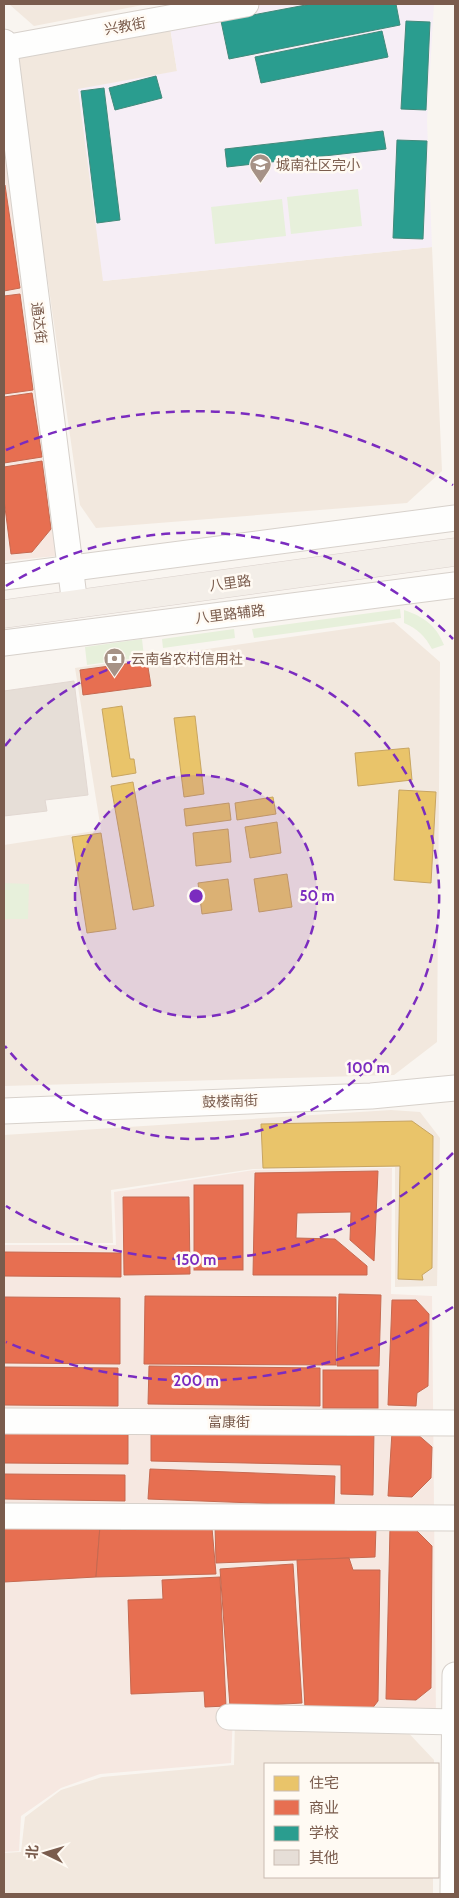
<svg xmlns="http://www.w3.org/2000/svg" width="459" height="1898" viewBox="0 0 459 1898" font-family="Cabin,'Noto Sans SC',sans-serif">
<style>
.residential{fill:#f2e8de}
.commercial{fill:#f6e8e1}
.education{fill:#f6eef6}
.green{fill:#e7f0db}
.homes{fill:#e9c46a;stroke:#c8a561}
.shops{fill:#e76f51;stroke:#c66950}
.schools{fill:#2a9d8f;stroke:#428a7b}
.building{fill:#e6ded7;stroke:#e2d8d2}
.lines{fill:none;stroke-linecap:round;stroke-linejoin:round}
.minor-casing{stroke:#d7d1cb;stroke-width:27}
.major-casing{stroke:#dad1cc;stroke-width:29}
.minor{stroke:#fefefd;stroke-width:25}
.major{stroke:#f3eee8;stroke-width:28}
.ring{fill:none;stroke:#7b2cbf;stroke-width:2.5;stroke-dasharray:9 6}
.labels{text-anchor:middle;stroke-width:5;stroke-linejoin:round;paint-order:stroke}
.street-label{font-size:14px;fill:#7a5c4d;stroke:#fffaf3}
.poi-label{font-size:14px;fill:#7a5c4d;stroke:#fffaf3;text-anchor:start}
.centre{fill:#7b2cbf;stroke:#fffaf3;stroke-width:2.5}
.ring-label{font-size:15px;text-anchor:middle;font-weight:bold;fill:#7b2cbf;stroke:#fffaf3;stroke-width:5;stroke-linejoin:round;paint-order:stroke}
</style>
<rect width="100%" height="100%" fill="#f9f5f0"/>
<g class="residential">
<path d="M9,4H148L34,26Z"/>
<path d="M169,21L177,71L103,281L432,247L442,471L407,503L96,528L80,505L16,59L36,45Z"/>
<path d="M394,622L440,662L437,1042L394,1075L4,1086V845L101,830L75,668Z"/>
<path d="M391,1110L420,1112L440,1138L437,1286L395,1287V1167L253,1169L111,1190L113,1243H4V1135Z"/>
<path d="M235,1719L402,1726L434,1760V1764H265V1877H433V1894H4V1853L21,1852L25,1817L61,1790L102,1777L234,1765Z"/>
</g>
<g class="commercial">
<path d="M4,146L57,556L4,561Z"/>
<path d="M392,1168L391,1294L432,1296L436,1718L233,1713L231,1763L100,1774L61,1788L21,1816L19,1851L4,1852V1245H116L114,1192L254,1170Z"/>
</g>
<path class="education" d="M264,4H434L427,121L432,247L103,281L78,89L177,71L169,21Z"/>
<g class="green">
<path d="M358,189L362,226L291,234L287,197Z"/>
<path d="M282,199L286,236L215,244L211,207Z"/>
<path d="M400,609L401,618L254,638L252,629Z"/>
<path d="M404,610C424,617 436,625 444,645L432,649C425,636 418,629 404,623Z"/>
<path d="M234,629L235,638L163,648L162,639Z"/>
<path d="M142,639L144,657L87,665L85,647Z"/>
<path d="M4,883L29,884L28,919H4Z"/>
</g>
<g class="homes">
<path d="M122,706L130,759H134L136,773L112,777L102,709Z"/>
<path d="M195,716L204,794L184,797L174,718Z"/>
<path d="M409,748L412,780L358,786L355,753Z"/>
<path d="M133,782L154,906L133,910L111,786Z"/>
<path d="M399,790L436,792L431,883L394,880Z"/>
<path d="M273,797L276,814L237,820L235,803Z"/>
<path d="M229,803L231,820L186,826L184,809Z"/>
<path d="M277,822L281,853L250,858L245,827Z"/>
<path d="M228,829L231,862L196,866L193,833Z"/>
<path d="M101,833L116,929L87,933L72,837Z"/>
<path d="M287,874L292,907L259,912L254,879Z"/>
<path d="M228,879L232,910L202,914L198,883Z"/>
<path d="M412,1121L433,1136L432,1268L422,1275L423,1280L398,1279L400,1166L263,1168L261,1124Z"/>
</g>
<g class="shops">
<path d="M4,185H5L20,288L4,291Z"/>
<path d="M20,294L33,390L4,394V296Z"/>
<path d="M32,393L42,457L4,463V397Z"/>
<path d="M42,461L51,529L32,552L11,554L4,500V467Z"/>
<path d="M147,661L151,686L83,695L80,670Z"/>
<path d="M378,1171L374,1261L350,1240L351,1212L297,1213L296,1238L335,1239L367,1266V1275H253L255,1173Z"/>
<rect x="194" y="1185" width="49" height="85"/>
<path d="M123,1197H189L190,1274L124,1275Z"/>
<path d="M4,1252L121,1253V1277L4,1276Z"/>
<path d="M339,1294L381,1295L379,1366H337Z"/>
<path d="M145,1296L336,1297V1365L144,1364Z"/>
<path d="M4,1297L120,1298V1364L4,1363Z"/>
<path d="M392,1300H416L429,1314L428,1386L417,1393L416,1406L388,1405Z"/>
<path d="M149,1366L320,1368V1406L148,1404Z"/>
<path d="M4,1367L118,1368V1406L4,1405Z"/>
<rect x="323" y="1370" width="55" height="38"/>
<path d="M4,1425L128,1427V1464L4,1463Z"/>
<path d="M151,1425L374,1429L373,1495L341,1494V1465L151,1461Z"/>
<path d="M392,1432L416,1433L432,1447L431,1478L412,1497L388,1496Z"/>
<path d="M150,1469L335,1476L334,1506L148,1499Z"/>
<path d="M4,1474L125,1475V1501L4,1499Z"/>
<path d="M4,1525L100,1526L96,1577L4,1582Z"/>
<path d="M100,1526L212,1528L216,1574L96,1577Z"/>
<path d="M215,1526L376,1527L375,1557L216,1563Z"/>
<path d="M390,1528L415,1529L432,1546L431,1688L416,1700L386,1699Z"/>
<path d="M349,1558L353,1570H380L378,1701L371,1710L305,1708L297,1560Z"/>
<path d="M293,1564L302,1703L230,1707L220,1569Z"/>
<path d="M220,1577L226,1706L205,1707L204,1691L131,1694L128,1600L163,1599L162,1580Z"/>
</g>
<g class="schools">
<path d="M311,4H396L400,25L229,59L221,21Z"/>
<path d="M406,21L430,22L426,110L401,109Z"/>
<path d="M382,31L388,57L261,83L255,57Z"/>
<path d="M156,76L162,98L115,110L109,88Z"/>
<path d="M104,88L120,220L97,223L81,91Z"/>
<path d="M383,131L386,149L227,167L225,149Z"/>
<path d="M397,140L427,141L423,239L393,238Z"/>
</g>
<path class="building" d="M74,681L88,795L45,800L47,811L4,816V691Z"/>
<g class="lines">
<defs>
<g id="minor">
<path d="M4,42L75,605"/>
<path d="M4,48L246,4"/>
<path d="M4,577L455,518"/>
<path d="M4,643L455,585"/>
<path d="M4,1111L371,1096L455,1088"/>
<path d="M4,1421L455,1423"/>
<path d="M4,1516L455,1518"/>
<path d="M229,1717L455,1722"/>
<path d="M453,1894L455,1675"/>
</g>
<path id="major" d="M4,614L455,552"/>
</defs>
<use href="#minor" class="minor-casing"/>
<use href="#major" class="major-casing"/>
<use href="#minor" class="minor"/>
<use href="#major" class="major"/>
</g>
<circle cx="196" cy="896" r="121" fill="#7b2cbf" fill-opacity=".12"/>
<g class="ring">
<circle cx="196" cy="896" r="121"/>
<path d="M5 746A243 243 0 1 1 5 1046"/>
<path d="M453 1153A364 364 0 0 1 6 1206M6 586A364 364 0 0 1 453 639"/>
<path d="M453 1307A485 485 0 0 1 6 1342M6 450A485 485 0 0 1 453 485"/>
</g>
<defs>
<symbol id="school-pin" viewBox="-11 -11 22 30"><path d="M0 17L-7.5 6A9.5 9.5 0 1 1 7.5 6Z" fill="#a69286" stroke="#fffaf3"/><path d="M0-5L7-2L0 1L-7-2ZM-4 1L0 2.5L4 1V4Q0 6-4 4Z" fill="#fff"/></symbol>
<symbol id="bank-pin" viewBox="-11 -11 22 30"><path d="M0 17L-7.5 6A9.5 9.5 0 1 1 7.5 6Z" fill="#a69286" stroke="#fffaf3"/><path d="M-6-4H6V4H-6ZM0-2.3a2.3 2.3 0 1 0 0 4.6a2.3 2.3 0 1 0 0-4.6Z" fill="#fff"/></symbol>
</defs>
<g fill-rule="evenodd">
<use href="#school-pin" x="248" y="152" width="25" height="34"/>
<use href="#bank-pin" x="102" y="646" width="25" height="34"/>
</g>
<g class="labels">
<g class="street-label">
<text transform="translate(125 26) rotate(-10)" y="5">兴教街</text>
<text transform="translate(39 323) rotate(83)" y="5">通达街</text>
<text transform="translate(230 583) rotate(-8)" y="5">八里路</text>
<text transform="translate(230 614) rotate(-7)" y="5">八里路辅路</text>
<text transform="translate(230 1101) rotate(-2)" y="5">鼓楼南街</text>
<text x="229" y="1427">富康街</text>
</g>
<g class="poi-label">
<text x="276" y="170">城南社区完小</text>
<text x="131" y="664">云南省农村信用社</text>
</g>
</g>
<circle cx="196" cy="896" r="8" class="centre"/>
<g class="ring-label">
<text x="317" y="901">50 m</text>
<text x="368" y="1073">100 m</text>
<text x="196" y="1265">150 m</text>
<text x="196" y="1386">200 m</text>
</g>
<rect width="459" height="1898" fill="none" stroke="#7a5c4d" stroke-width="10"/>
<rect x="264" y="1763" width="175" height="115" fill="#fffaf3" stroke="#cabbb1"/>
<rect x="274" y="1776" width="25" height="15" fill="#e9c46a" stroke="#cabbb1"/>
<text x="309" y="1788" font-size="15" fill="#7a5c4d">住宅</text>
<rect x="274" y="1800" width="25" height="15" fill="#e76f51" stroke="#cabbb1"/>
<text x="309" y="1813" font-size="15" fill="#7a5c4d">商业</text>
<rect x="274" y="1826" width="25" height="15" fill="#2a9d8f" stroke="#cabbb1"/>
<text x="309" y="1838" font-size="15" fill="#7a5c4d">学校</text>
<rect x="274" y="1850" width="25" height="15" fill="#e6ded7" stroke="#cabbb1"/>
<text x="309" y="1863" font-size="15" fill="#7a5c4d">其他</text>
<g transform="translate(45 1853) rotate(275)" stroke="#fffaf3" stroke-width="4" paint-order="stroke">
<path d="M0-4L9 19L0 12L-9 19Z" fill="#7a5c4d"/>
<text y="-8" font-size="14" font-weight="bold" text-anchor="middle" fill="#7a5c4d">北</text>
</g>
</svg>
